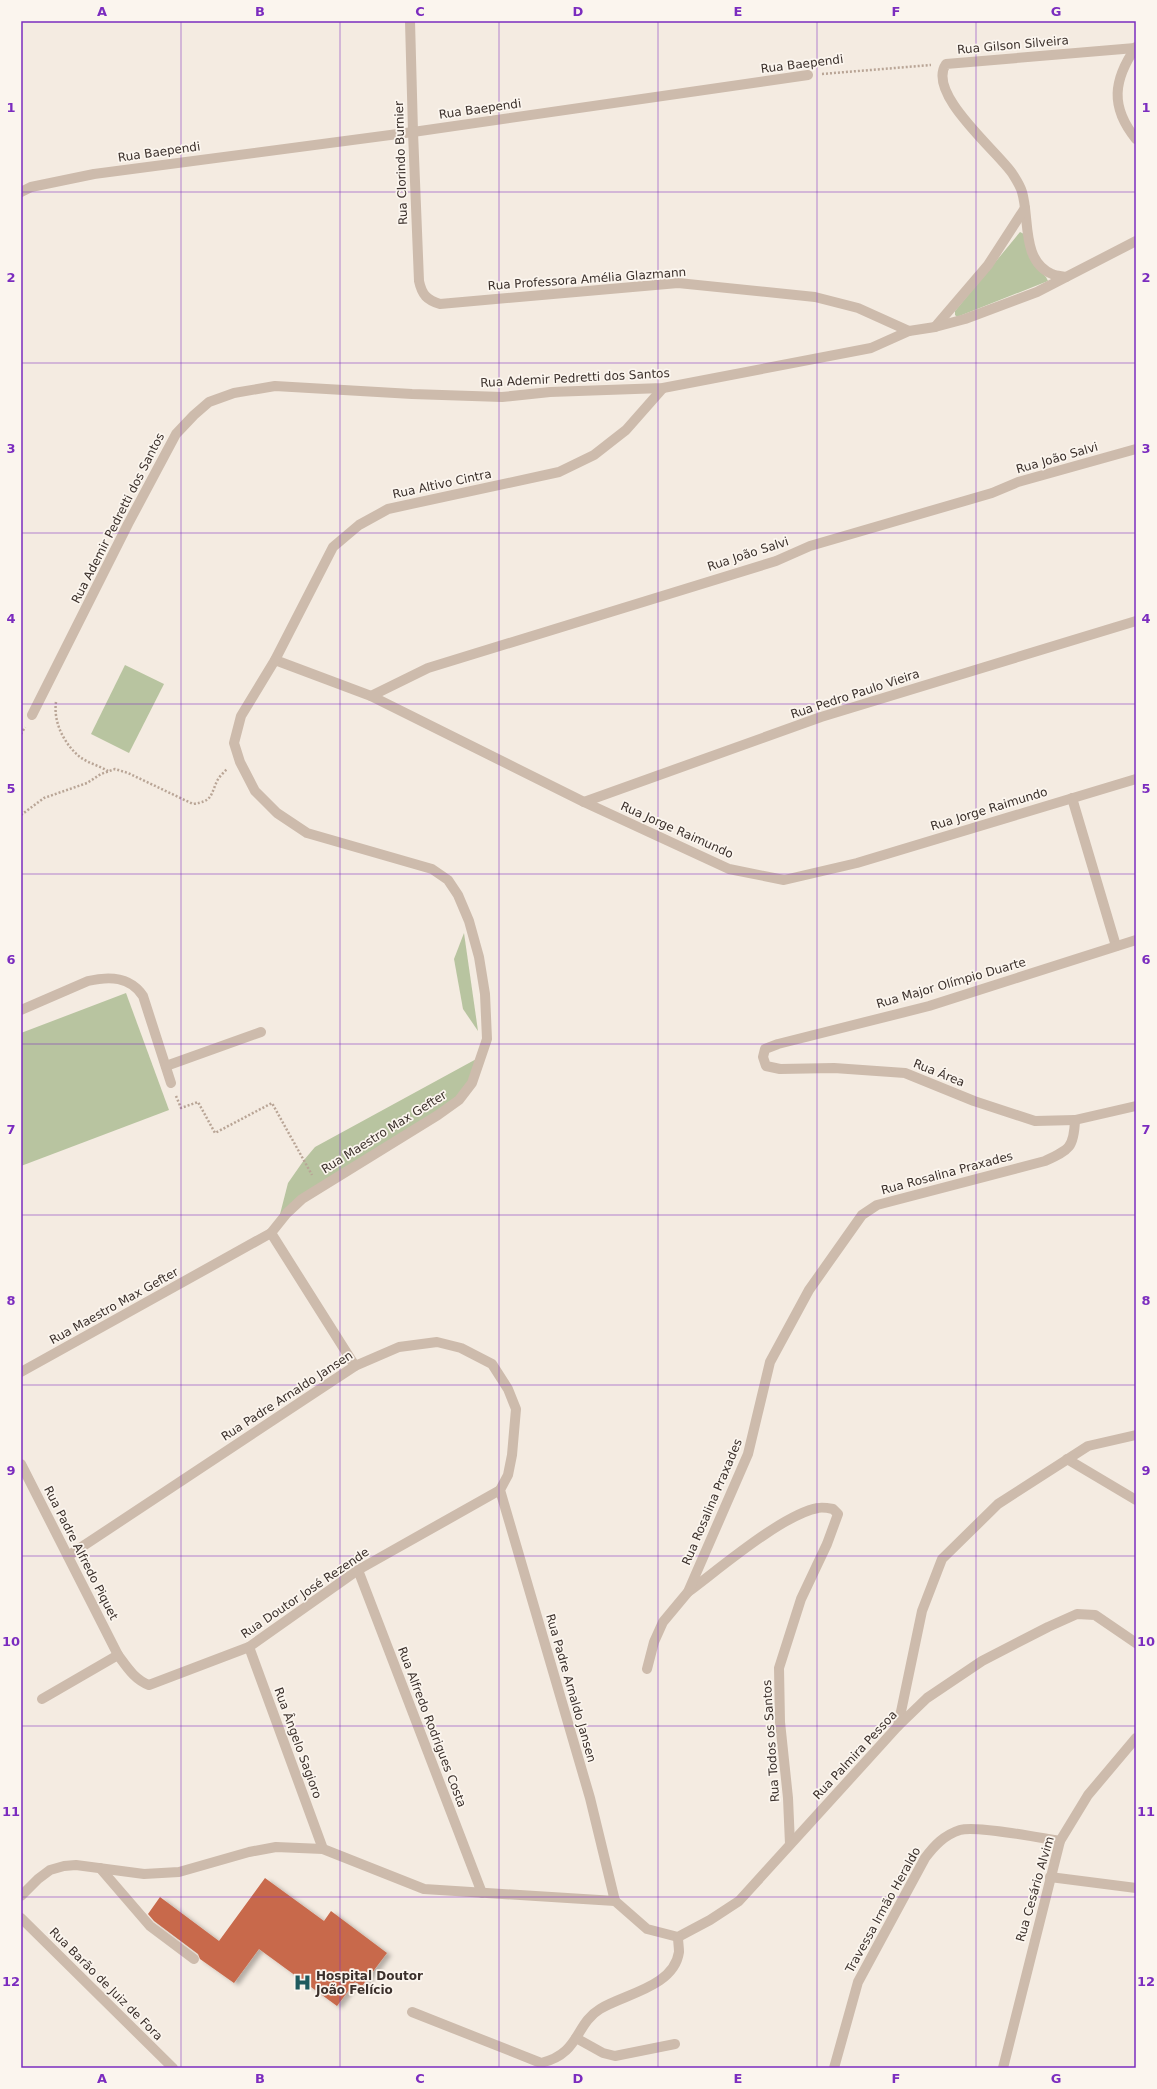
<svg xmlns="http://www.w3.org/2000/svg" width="1157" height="2089" viewBox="0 0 1157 2089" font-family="'DejaVu Sans',sans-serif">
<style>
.green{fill:#b8c4a0}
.building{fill:#c8694b;filter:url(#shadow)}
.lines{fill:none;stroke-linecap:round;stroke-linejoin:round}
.path{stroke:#b9a596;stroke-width:2.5;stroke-dasharray:2 2;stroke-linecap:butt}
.minor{stroke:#cdbbac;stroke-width:10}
.grid{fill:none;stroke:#7b2cbf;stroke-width:1;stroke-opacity:0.55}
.labels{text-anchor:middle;stroke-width:3.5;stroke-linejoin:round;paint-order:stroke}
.street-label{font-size:12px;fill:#3b302b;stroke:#fbf5ee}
.poi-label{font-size:12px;font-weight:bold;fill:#3b302b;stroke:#fbf5ee;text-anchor:start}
.neatline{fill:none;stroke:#7b2cbf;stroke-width:1.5}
.grid-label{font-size:13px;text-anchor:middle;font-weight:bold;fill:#7b2cbf}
</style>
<defs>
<filter id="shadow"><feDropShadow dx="4.5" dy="2.5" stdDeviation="2" flood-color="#0004"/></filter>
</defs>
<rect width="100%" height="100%" fill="#f4ebe1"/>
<g class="green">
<path d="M1020,232L1024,234L1036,267L1046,277L1048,281L957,317L955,315V311Z"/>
<path d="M125,665L164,684L129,753L91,734Z"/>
<path d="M464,933L478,1031L463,1009L454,959Z"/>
<path d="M126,993L169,1110L21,1166V1033Z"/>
<path d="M480,1057L459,1100L302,1199L278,1222L288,1183L304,1160L315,1147Z"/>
</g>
<path class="building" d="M265,1878L324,1921L331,1911L387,1953L362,1986L355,1982L337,2006L259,1949L234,1983L200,1959L198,1954L154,1921L148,1914L160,1897L219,1941Z"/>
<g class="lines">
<g class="path">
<path d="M822,74L931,65"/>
<path d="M56,702C53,723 65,745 80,757C88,763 100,766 108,771"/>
<path d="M21,734L25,727"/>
<path d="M21,815L44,798L87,783L101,774L115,769L128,773L193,804C212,801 210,797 217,781C219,777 224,772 227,769"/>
<path d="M176,1096L181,1108L198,1102L215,1133L272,1103L312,1175"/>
</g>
<g class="minor">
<path d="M410,21L413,132L419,281C422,295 427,300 440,304L678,283L815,297L858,308L909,331"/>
<path d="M1136,47C1113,80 1110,107 1136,139"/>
<path d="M21,192L31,187L94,174L413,132L808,75"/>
<path d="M1066,277C1062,276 1056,276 1052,274C1021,261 1030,218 1022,192C1020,185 1015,178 1012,173C996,150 926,93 946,64L1135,48"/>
<path d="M935,327L988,265L1025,208"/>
<path d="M275,660L371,696L584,802L729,869L784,880L857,863L1136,779"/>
<path d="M371,696L428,668L776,561L810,546L992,493L1018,482L1136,449"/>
<path d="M32,715L128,524L176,434L194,415L209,402L234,393L275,386L412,394L502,397L550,392L663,388L871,348L909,331L935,327L965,319L1037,292L1136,241"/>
<path d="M1072,798L1116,946"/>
<path d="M584,802L821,717L1136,621"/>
<path d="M1136,940L929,1006L778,1044L765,1049L763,1057L766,1066L780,1069L834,1068L905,1073L974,1101L1035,1121L1075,1120L1136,1106"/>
<path d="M21,1010L88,981C109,976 130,976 143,996L171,1083"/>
<path d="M166,1066L261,1032"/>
<path d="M271,1233L355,1366"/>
<path d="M21,1372L271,1233L287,1213L302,1199L438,1115L459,1100L472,1083L487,1039L485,994L479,957L469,921L458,895L448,880L432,869L307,833L277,813L255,791L240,762L234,743L241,716L275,660L333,547L359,525L388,509L559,472L594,455L626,430L663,388"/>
<path d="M1067,1459L1136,1500"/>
<path d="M21,1464L118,1655"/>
<path d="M358,1570L482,1893"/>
<path d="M688,1592C718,1570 783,1514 818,1508C822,1507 828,1508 833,1509L838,1514L827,1544L801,1599L779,1668L780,1722L788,1798L790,1844"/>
<path d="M249,1647L323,1849"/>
<path d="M647,1669L654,1642L663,1622L688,1592L748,1454L770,1362L809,1290L862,1215L877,1205L1045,1161C1069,1150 1074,1148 1075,1120"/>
<path d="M42,1699L118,1655C127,1667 134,1679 149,1685L249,1647L358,1570L500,1490"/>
<path d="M898,1726L922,1611L942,1559L998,1504L1088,1446L1136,1435"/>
<path d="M100,1868L150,1926L194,1959"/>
<path d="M1050,1877L1136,1888"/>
<path d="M21,1896L38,1879L50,1870L64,1866L76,1865L144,1874L179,1872L249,1852L276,1847L323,1849L424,1889L615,1901L590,1798L500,1490L508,1475L512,1455L516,1409L508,1389L492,1364L461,1348L437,1342L399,1347L355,1366L68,1556"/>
<path d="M615,1901L647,1929L678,1937L710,1920L739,1901L898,1726L927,1698L982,1661L1048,1627L1077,1614L1095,1615L1136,1643"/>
<path d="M21,1918L173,2068"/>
<path d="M412,2012L541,2063C580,2054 575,2024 600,2009C624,1994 674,1987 679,1952C679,1947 678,1942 678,1937"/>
<path d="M576,2038L603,2053L615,2056L675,2044"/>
<path d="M834,2068L858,1982L925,1858C934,1846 944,1835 960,1830C976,1825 1040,1838 1060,1841"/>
<path d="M1003,2068L1060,1841L1088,1795L1136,1738"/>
</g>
</g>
<path class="grid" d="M181,21V2068M340,21V2068M499,21V2068M658,21V2068M817,21V2068M976,21V2068M21,192H1136M21,363H1136M21,533H1136M21,704H1136M21,874H1136M21,1044H1136M21,1215H1136M21,1385H1136M21,1556H1136M21,1726H1136M21,1897H1136"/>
<defs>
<symbol id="hospital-bare" viewBox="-9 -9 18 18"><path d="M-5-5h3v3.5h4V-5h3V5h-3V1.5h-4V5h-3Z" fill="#1f5a5e" stroke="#fbf5ee" stroke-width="2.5" paint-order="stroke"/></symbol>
</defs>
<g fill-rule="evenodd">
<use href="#hospital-bare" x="290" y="1970" width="25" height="25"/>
</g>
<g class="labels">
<g class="street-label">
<text transform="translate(1013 45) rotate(-5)" y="4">Rua Gilson Silveira</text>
<text transform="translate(802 64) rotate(-7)" y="4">Rua Baependi</text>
<text transform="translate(480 109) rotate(-8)" y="4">Rua Baependi</text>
<text transform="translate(159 152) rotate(-8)" y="4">Rua Baependi</text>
<text transform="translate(401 163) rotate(-92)" y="4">Rua Clorindo Burnier</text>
<text transform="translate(587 279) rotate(-4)" y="4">Rua Professora Amélia Glazmann</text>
<text transform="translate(575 378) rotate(-3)" y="4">Rua Ademir Pedretti dos Santos</text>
<text transform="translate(1057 458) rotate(-16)" y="4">Rua João Salvi</text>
<text transform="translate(442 484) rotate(-12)" y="4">Rua Altivo Cintra</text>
<text transform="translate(118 518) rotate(-63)" y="4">Rua Ademir Pedretti dos Santos</text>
<text transform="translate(748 554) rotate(-18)" y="4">Rua João Salvi</text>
<text transform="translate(855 694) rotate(-18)" y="4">Rua Pedro Paulo Vieira</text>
<text transform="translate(989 809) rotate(-17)" y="4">Rua Jorge Raimundo</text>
<text transform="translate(677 830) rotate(24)" y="4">Rua Jorge Raimundo</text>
<text transform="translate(951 983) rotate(-16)" y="4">Rua Major Olímpio Duarte</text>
<text transform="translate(939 1073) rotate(22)" y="4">Rua Área</text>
<text transform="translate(384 1132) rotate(-32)" y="4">Rua Maestro Max Gefter</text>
<text transform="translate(947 1173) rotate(-15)" y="4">Rua Rosalina Praxades</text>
<text transform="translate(114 1306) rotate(-29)" y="4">Rua Maestro Max Gefter</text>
<text transform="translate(287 1396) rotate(-33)" y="4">Rua Padre Arnaldo Jansen</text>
<text transform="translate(712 1502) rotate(-67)" y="4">Rua Rosalina Praxades</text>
<text transform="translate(81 1553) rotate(63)" y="4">Rua Padre Alfredo Piquet</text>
<text transform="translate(305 1593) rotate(-34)" y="4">Rua Doutor José Rezende</text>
<text transform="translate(571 1688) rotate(74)" y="4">Rua Padre Arnaldo Jansen</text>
<text transform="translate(432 1727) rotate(69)" y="4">Rua Alfredo Rodrigues Costa</text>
<text transform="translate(771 1741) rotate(-94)" y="4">Rua Todos os Santos</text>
<text transform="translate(298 1743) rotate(70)" y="4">Rua Ângelo Sagioro</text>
<text transform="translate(855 1755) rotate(-47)" y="4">Rua Palmira Pessoa</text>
<text transform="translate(1035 1889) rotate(-74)" y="4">Rua Cesário Alvim</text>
<text transform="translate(883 1910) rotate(-61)" y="4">Travessa Irmão Heraldo</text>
<text transform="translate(106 1984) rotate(45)" y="4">Rua Barão de Juiz de Fora</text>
</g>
<g class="poi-label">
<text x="316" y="1980">Hospital Doutor<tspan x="316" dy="14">João Felício</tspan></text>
</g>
</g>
<rect width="1157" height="2089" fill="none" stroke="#fbf5ee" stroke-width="44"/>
<rect x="22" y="22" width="1113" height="2045" class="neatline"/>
<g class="grid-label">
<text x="102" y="16">A</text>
<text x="260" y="16">B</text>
<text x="420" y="16">C</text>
<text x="578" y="16">D</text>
<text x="738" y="16">E</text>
<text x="896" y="16">F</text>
<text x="1056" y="16">G</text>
<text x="11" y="112">1</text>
<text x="1146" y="112">1</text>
<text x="11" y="282">2</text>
<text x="1146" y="282">2</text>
<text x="11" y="453">3</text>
<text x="1146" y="453">3</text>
<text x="11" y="623">4</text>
<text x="1146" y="623">4</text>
<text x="11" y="793">5</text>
<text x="1146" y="793">5</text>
<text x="11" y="964">6</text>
<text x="1146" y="964">6</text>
<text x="11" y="1134">7</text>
<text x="1146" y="1134">7</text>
<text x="11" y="1305">8</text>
<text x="1146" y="1305">8</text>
<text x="11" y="1475">9</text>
<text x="1146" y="1475">9</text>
<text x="11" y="1646">10</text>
<text x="1146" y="1646">10</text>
<text x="11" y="1816">11</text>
<text x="1146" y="1816">11</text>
<text x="11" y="1986">12</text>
<text x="1146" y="1986">12</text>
<text x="102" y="2083">A</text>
<text x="260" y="2083">B</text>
<text x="420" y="2083">C</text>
<text x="578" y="2083">D</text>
<text x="738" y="2083">E</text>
<text x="896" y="2083">F</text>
<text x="1056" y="2083">G</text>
</g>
</svg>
